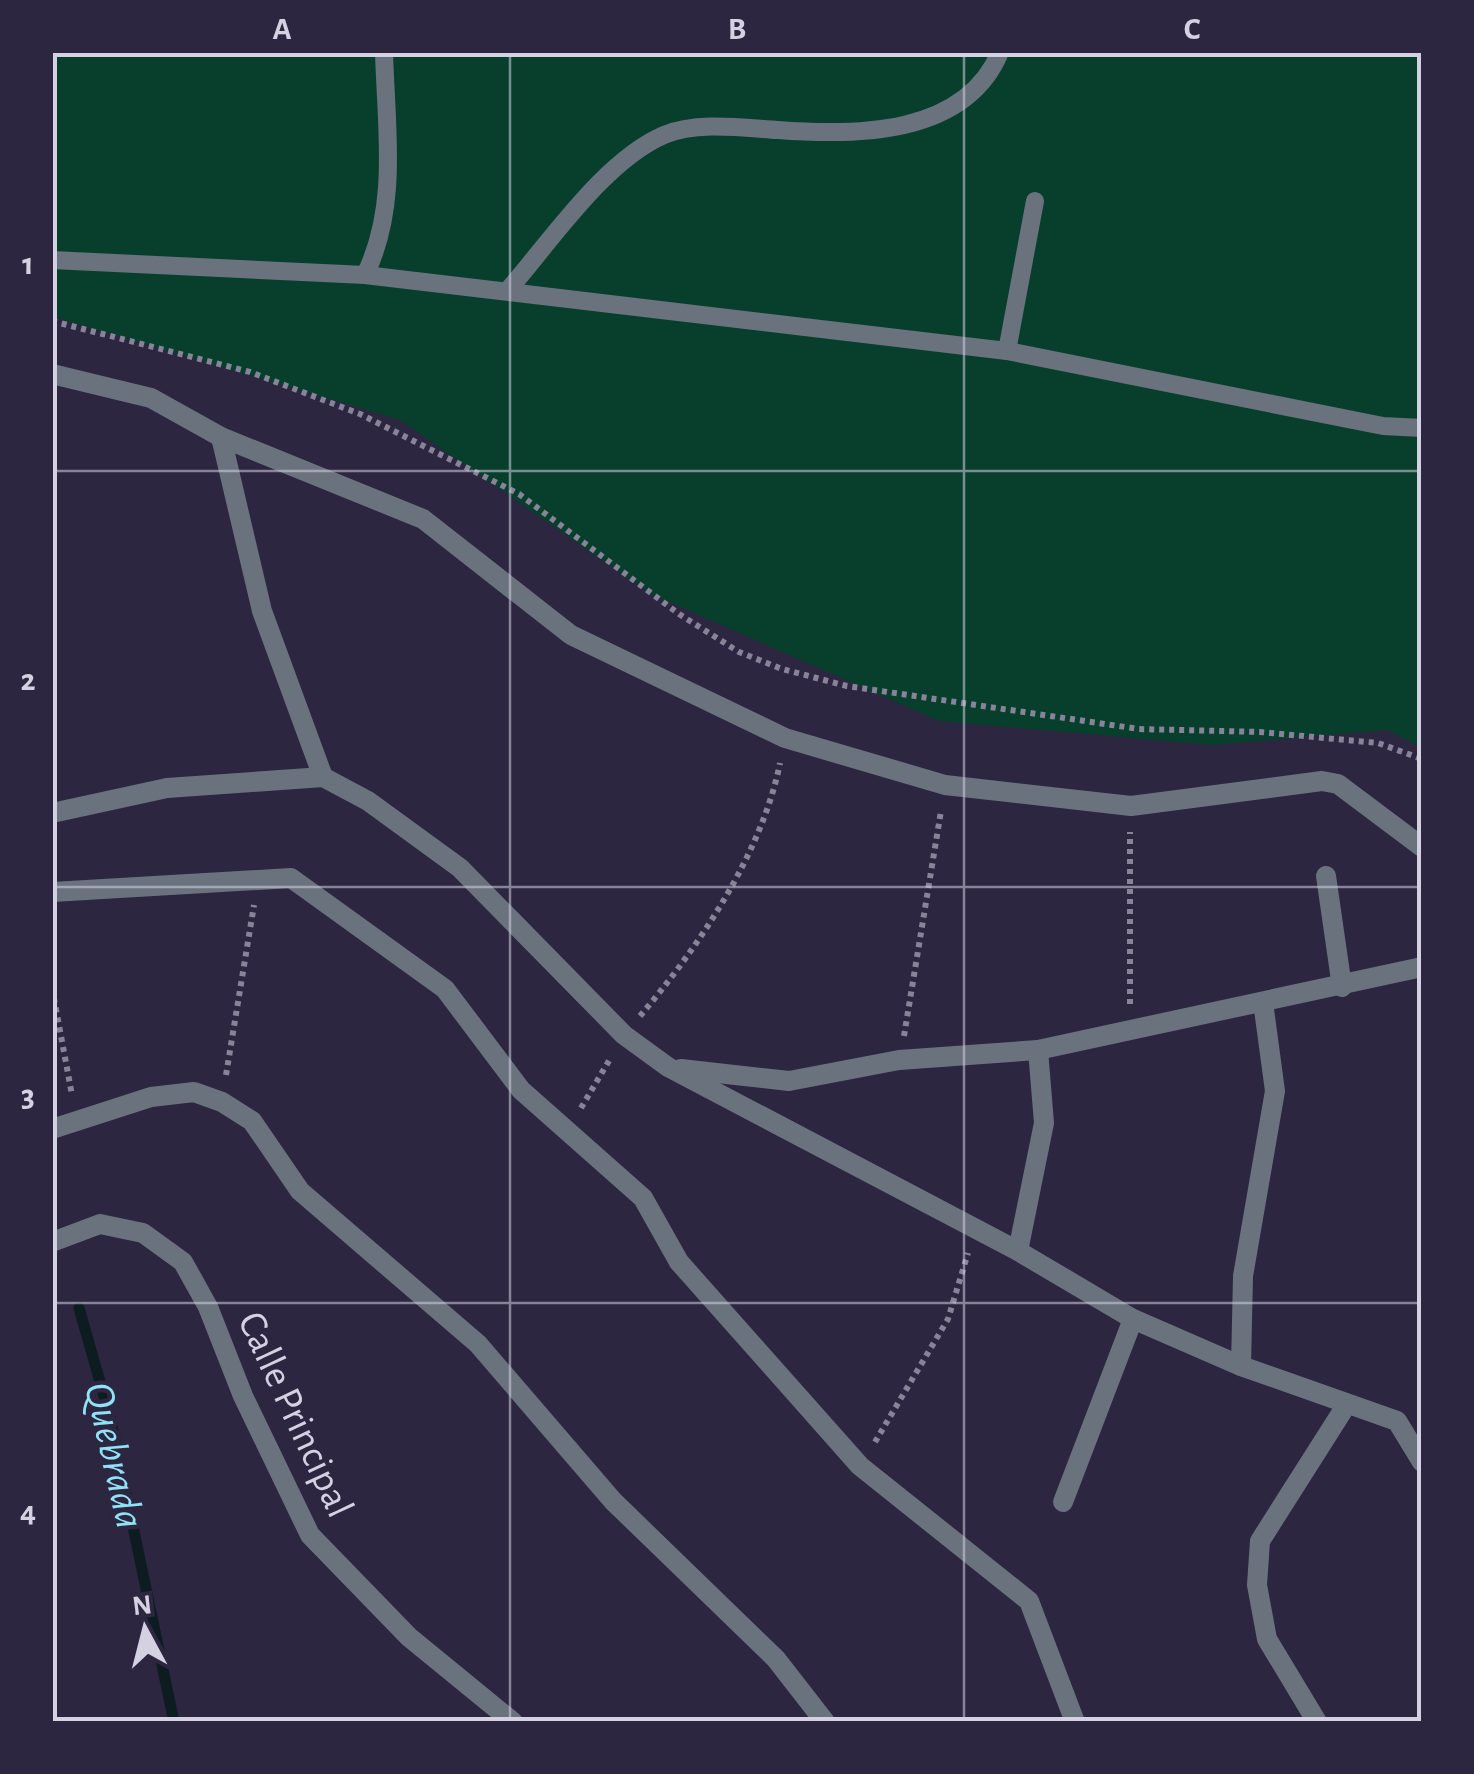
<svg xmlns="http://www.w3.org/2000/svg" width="1474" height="1774" viewBox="0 0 1474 1774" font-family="'Alegreya Sans',sans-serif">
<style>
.green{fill:#083f2c}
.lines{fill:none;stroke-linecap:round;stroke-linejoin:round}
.stream{stroke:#0c1c20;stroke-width:11}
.path{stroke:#878399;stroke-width:6;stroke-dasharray:5 5;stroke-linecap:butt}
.service{stroke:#6a727e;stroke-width:18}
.minor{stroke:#6a727e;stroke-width:20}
.tertiary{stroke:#6a727e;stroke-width:20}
.grid{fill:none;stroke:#d4d1e3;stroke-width:2.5;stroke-opacity:0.55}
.labels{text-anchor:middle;stroke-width:9;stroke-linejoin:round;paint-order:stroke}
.street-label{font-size:40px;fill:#d4d1e3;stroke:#2c2641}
.water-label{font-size:42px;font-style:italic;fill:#90e3f6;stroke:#2c2641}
.neatline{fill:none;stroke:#d4d1e3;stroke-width:4}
.grid-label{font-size:32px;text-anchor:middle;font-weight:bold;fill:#d4d1e3}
</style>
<rect width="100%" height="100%" fill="#2c2641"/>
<path class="green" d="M52,53H1421V747L1387,730L1212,745L939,721L651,594L400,420L53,317Z"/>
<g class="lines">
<path class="stream" d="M79,1308L110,1417L174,1722"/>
<g class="path">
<path d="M52,321L250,372L360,414L519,494L679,614L739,652L782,669L847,686L1139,729L1260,732L1378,743L1422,759"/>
<path d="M52,988L72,1095"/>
<path d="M1130,1004V832"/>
<path d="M640,1016C699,947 762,853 780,763"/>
<path d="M904,1036L941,811"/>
<path d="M226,1075L254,905"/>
<path d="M581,1108L610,1059"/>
<path d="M875,1442L948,1319L968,1253"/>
</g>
<g class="service">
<path d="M52,260L365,275L1007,351L1383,426L1422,428"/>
<path d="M365,275C399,206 386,128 384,52"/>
<path d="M508,290C551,241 604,161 664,135C697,121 744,128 778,130C856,136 965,136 1000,52"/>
<path d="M1007,351L1035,201"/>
</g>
<g class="minor">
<path d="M52,374L151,398L221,437L423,519L571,635L785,738L945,785L1131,806L1322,781L1338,784L1422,847"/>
<path d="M221,437L262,611L323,777"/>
<path d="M52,813L167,788L323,777L368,801L460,868L624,1035L668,1067L1018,1251L1133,1319L1241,1366L1397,1421L1422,1462"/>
<path d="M1326,876L1342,987"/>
<path d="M52,892L291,878L445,989L521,1090L643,1198L679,1262L860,1466L1029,1601L1075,1722"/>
<path d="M681,1069L789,1081L899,1060L1038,1050L1422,967"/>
<path d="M52,1129L151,1097L194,1092L222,1102L252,1121L300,1191L478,1344L613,1501L776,1659L825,1722"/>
<path d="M1018,1251L1044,1123L1038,1050"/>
<path d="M1241,1366L1243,1276L1275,1091L1263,1002"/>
<path d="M1063,1502L1133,1319"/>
<path d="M1317,1722L1267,1639L1257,1585L1260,1541L1347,1404"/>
</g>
<path class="tertiary" d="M52,1242L100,1224L143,1233L183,1262L208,1307L243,1396L310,1535L409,1637L513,1722"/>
</g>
<path class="grid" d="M510,52V1722M964,52V1722M52,471H1422M52,887H1422M52,1303H1422"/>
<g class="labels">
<g class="street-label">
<text transform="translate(297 1414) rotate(65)" y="14">Calle Principal</text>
</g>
<g class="water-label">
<text transform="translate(116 1455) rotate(77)" y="15">Quebrada</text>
</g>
</g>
<rect width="1474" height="1774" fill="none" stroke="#2c2641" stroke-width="110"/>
<g transform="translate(145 1629) rotate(353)" stroke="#2c2641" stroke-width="8" paint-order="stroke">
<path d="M0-8L18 38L0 25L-18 38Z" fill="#d4d1e3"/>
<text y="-15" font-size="28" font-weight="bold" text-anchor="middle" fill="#d4d1e3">N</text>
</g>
<rect x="55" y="55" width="1364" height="1664" class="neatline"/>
<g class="grid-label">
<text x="282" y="39">A</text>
<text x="737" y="39">B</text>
<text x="1192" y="39">C</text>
<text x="28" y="274">1</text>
<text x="28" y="690">2</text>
<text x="28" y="1106">3</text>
<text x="28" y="1522">4</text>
</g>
</svg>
